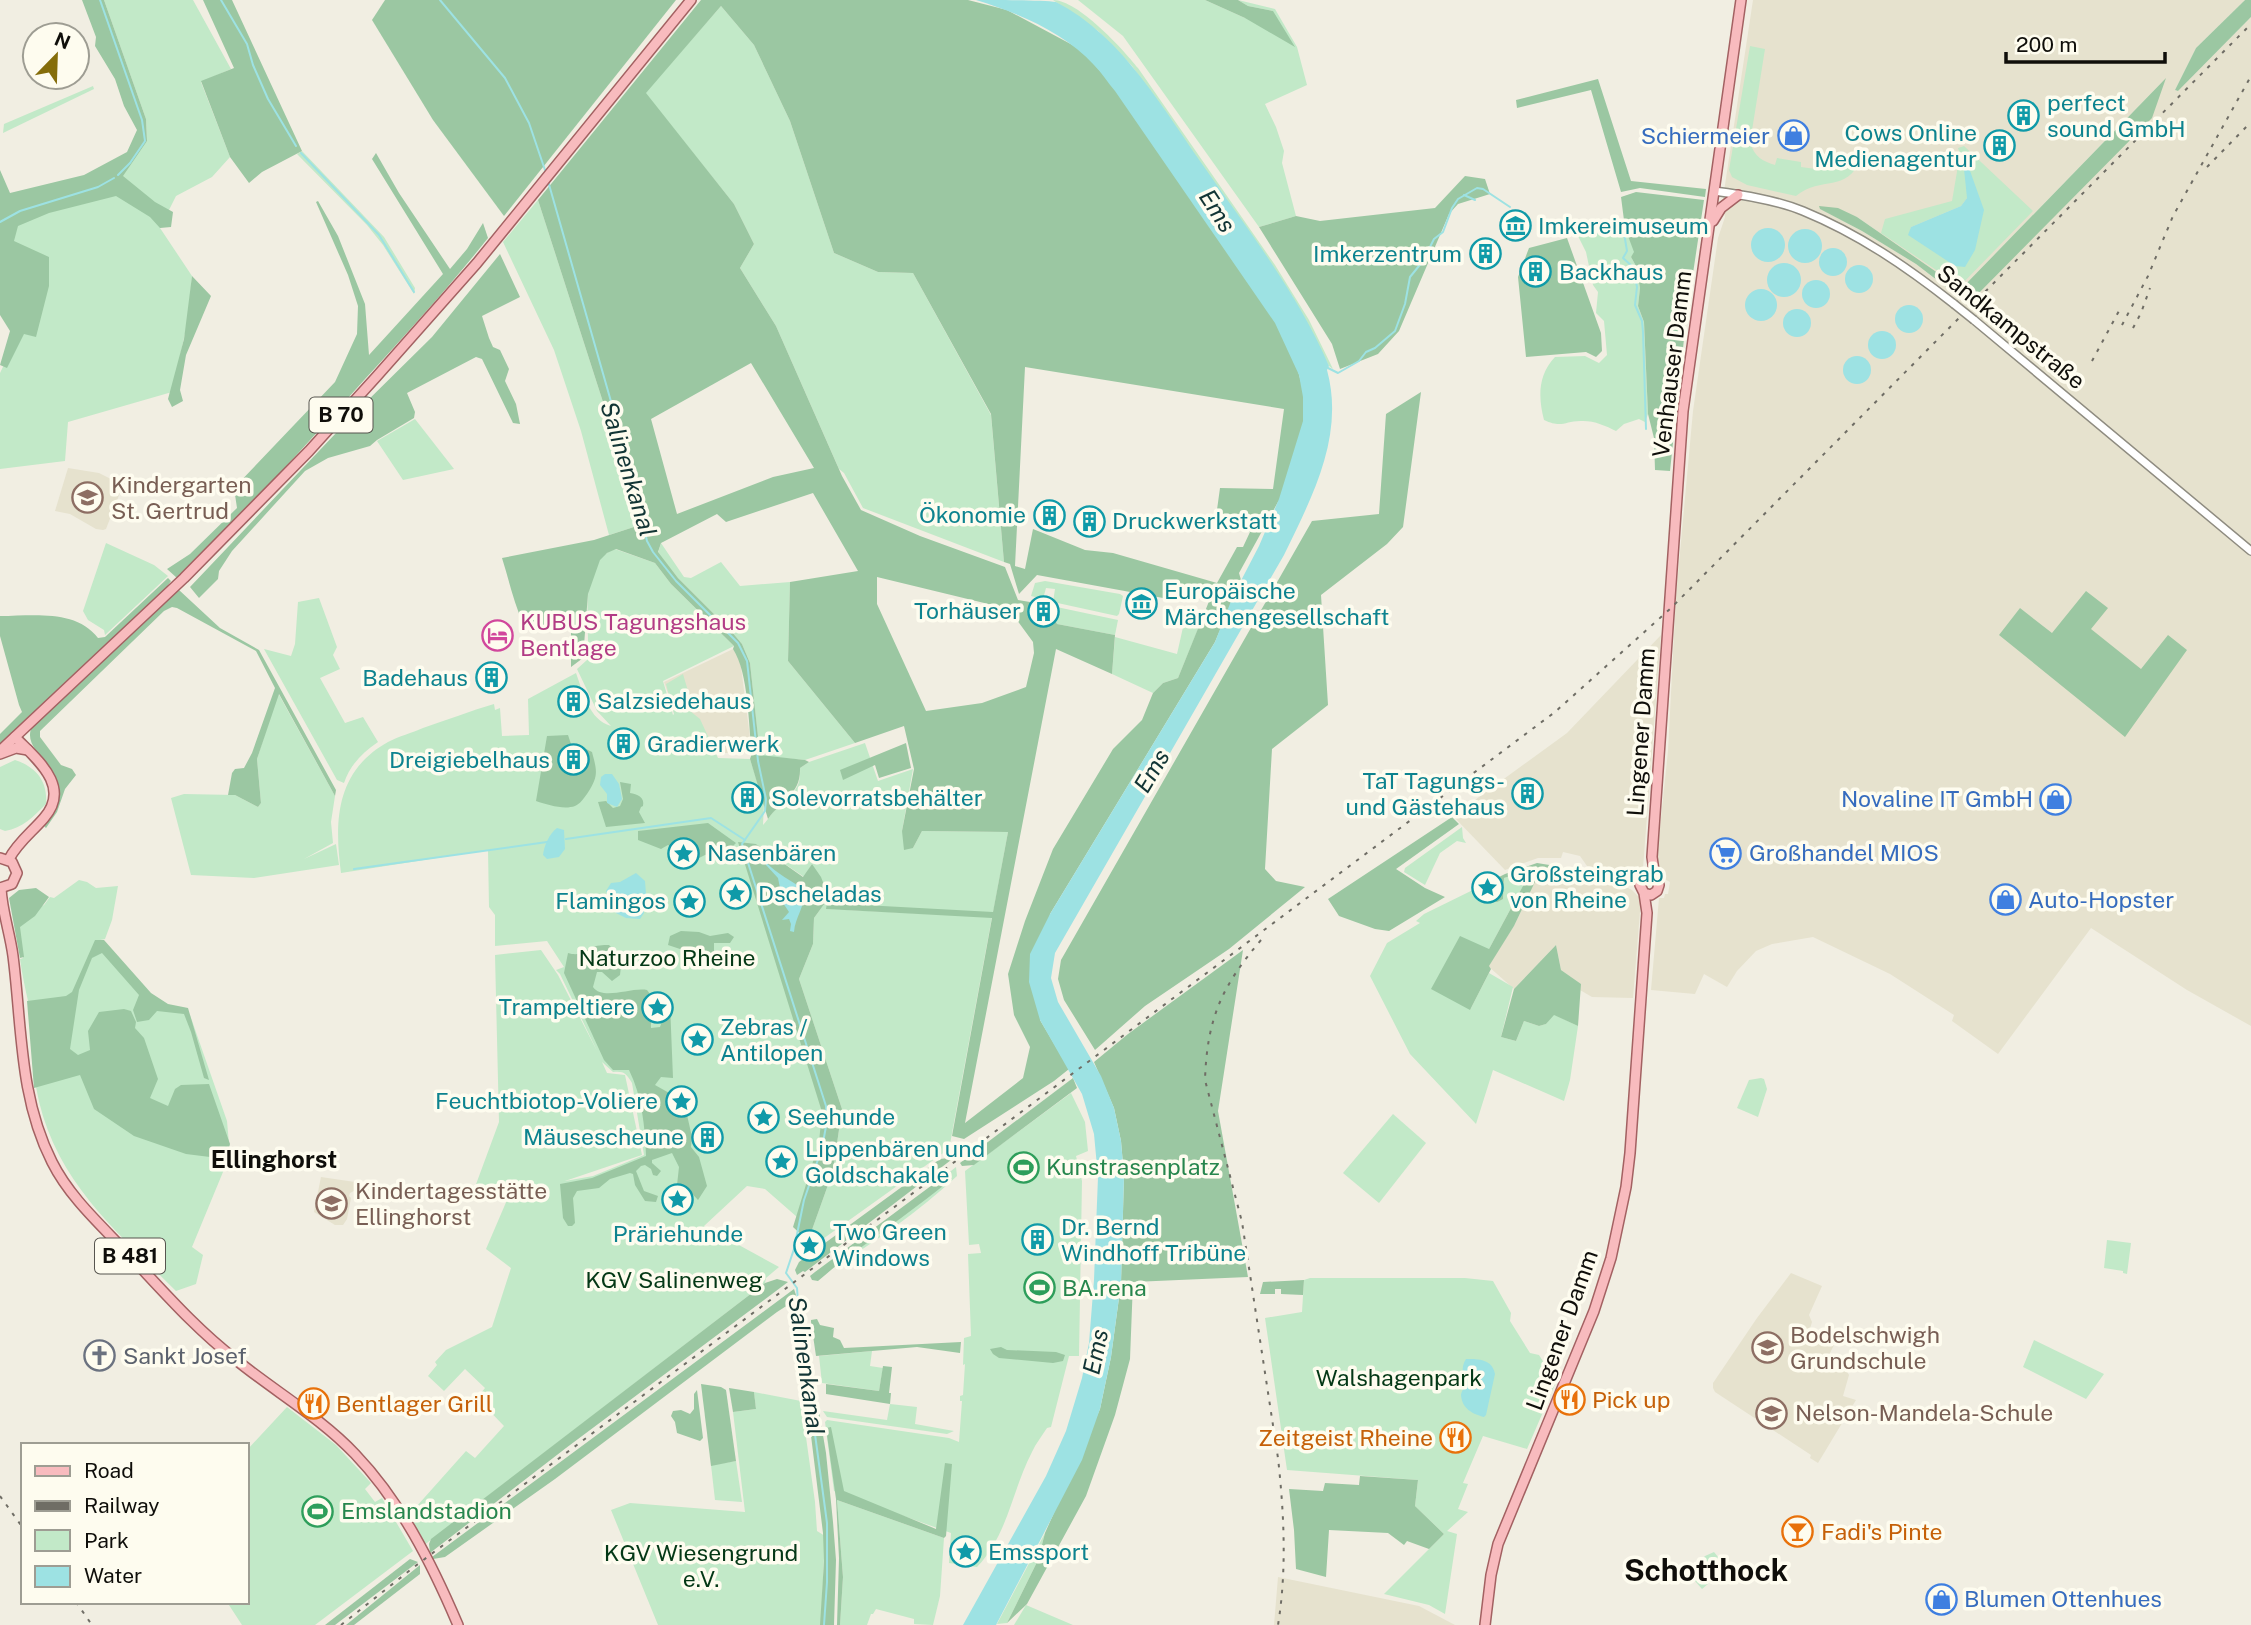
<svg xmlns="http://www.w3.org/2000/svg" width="2251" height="1625" viewBox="0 0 2251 1625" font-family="'Public Sans',sans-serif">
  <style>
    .built { fill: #e6e2ce; fill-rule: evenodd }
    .green { fill: #c2e9c8; fill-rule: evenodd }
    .forest { fill: #9bc7a2; fill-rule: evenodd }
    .water { fill: #9de2e3 }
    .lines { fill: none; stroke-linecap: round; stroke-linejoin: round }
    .stream { stroke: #9de2e3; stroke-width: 2 }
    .minor-casing { stroke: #8f8c81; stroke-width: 10 }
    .major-casing { stroke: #a36162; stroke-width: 12 }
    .minor { stroke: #fff; stroke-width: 7 }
    .major { stroke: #f8bbbe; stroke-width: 9 }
    .rail { stroke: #6f6d65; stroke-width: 2; stroke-dasharray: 3.5 7; stroke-linecap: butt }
    .minor-bridge-casing { stroke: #8f8c81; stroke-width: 10; stroke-linecap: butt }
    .minor-bridge { stroke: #fff; stroke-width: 7 }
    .labels { text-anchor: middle; stroke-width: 7; stroke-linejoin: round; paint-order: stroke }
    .shield { fill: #fefcef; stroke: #57554f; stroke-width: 2 }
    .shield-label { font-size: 21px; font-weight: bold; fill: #0f0e0a }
    .culture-label { font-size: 23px; fill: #0d838f; stroke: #fefcef; text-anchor: start }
    .shop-label { font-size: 23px; fill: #366cbe; stroke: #fefcef; text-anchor: start }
    .street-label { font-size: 23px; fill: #0f0e0a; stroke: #fefcef }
    .education-label { font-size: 23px; fill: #785e54; stroke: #fefcef; text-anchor: start }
    .hotel-label { font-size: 23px; fill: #b23c85; stroke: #fefcef; text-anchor: start }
    .park-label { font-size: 23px; fill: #043816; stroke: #fefcef }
    .leisure-label { font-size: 23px; fill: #27864d; stroke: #fefcef; text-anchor: start }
    .worship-label { font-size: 23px; fill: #5b616d; stroke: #fefcef; text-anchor: start }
    .food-label { font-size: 23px; fill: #c56008; stroke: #fefcef; text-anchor: start }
    .water-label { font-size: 24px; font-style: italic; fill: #123535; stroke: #fefcef }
    .neighbourhood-label { font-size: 24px; font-weight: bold; fill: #0f0e0a; stroke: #fefcef }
    .district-label { font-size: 30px; font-weight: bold; fill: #0f0e0a; stroke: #fefcef }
  </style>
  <rect width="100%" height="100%" fill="#f1eee2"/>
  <g class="built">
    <path d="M1753 0H2245L2196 48 2175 90 2178 91 2251 17V1026L2187 990 2091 928 1998 1054 1952 1021 1954 1015 1890 974 1813 937 1772 944 1756 951 1737 971 1727 987 1704 974 1695 994 1651 990 1659 898H1664L1665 894H1668L1670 882 1659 876 1656 866 1668 751 1676 596 1693 411 1718 238 1725 217 1723 198ZM2165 79 1967 304 1916 264 1862 231 1821 209 1857 217 1961 289Z"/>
    <polygon points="68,468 99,473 123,485 106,529 103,530 96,529 70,514 55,511"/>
    <polygon points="1661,635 1643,868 1641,873 1636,875 1587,866 1580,856 1563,852 1561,858 1538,858 1505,870 1453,816 1567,733"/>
    <polygon points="733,649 740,659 752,753 689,753 664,682"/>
    <polygon points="1542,866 1626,887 1632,890 1641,899 1633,998 1592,997 1580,990 1580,984 1561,970 1556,945 1514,989 1488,966 1514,926"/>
    <polygon points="321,1177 355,1182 363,1186 350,1193 349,1196 351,1198 347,1219 343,1225 335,1225 314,1212"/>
    <polygon points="1791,1273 1822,1286 1809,1315 1812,1322 1808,1335 1834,1345 1828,1357 1821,1356 1820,1360 1846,1370 1849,1375 1843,1396 1856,1400 1818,1463 1810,1458 1811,1455 1715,1392 1713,1388 1713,1383 1757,1318"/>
    <polygon points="1278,1577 1419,1606 1455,1625 1274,1625"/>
  </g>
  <g class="green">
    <polygon points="104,0 193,0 231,69 201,82 230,157 212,177 176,196 160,228 192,276 188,320 172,392 68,422 65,461 0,469 0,373 16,340 0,223 100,189 147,141 146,119"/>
    <path d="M1053 0C1078 0 1123 49 1138 68L1275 265 1309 320 1333 369 1329 366 1292 296 1132 66 1098 31Z"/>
    <polygon points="1078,0 1205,0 1245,18 1273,11 1248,6 1238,0 1275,9 1297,47 1307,85 1265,104 1276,127 1284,151 1282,163 1296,216 1259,227 1123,36"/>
    <polygon points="721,6 754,45 790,121 834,253 878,272 913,273 991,415 1004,562 863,508 844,473 839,469 776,326 740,268 754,244 734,204 645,93"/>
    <path d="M1750 46 1765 49 1750 143C1755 157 1762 161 1775 165L1777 158 1801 162V167L1823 170 1825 166 1846 169 1853 158 1861 159C1846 194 1822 175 1796 196L1747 185 1732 177 1729 170Z"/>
    <polygon points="93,86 94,89 3,133 4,124"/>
    <path d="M1964 146 2033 211 1960 286 1881 233 1885 219 1952 201 1960 154 1958 148ZM1967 186 1975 250 1909 235 1911 227 1961 206 1967 198Z"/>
    <polygon points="302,151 384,237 415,288 414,294 383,245 367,225 297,154"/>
    <polygon points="538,200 612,430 637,526 609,535 581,431 554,350 503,242"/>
    <path d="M1583 224 1592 230 1625 228 1635 252 1631 257 1636 266 1640 288 1638 306 1644 322 1648 414 1645 422 1639 419 1624 424 1616 431C1606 426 1595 421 1583 421 1565 420 1563 429 1544 420 1538 397 1538 375 1555 357L1585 356 1599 363 1607 355 1604 321 1596 313 1598 292 1593 285 1586 252 1576 232Z"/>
    <polygon points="415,419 454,469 403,480 377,441"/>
    <polygon points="106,543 154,565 168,576 105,635 104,630 88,620 83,611"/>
    <polygon points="661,543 684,577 691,578 721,562 740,586 790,582 788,661 855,743 805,760 760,756 750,663 742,644 732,632 678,578 658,553"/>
    <path d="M615 549 655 563 671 584 734 646 663 681 673 715 674 714 666 684 683 674 688 691 684 693 690 711 700 719 718 758 750 759 764 803 763 825C768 820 772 812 778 807 792 792 801 791 800 768L809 762 865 743 878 781 913 769 902 831 913 848 922 831 1008 832 993 913 827 909 992 917 950 1144 946 1151 813 1246 808 1241 833 1171 842 1109 799 979 813 944 814 918 825 903 812 864 804 877 756 844 823 1107C823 1145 808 1181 797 1217L765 1189 747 1186 704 1226 779 1267 766 1278 765 1283 423 1546 408 1516 466 1451 475 1458 504 1426 477 1398 485 1388 465 1369 444 1391 428 1376 437 1365 435 1362 446 1350 492 1327 511 1268 486 1249 507 1200 475 1187 499 1122 495 955 541 950 558 975 597 1051 560 974 556 970 564 967 547 941 495 946V915L489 907 488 850 341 873C334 820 336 771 388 742 399 736 412 733 423 728 447 720 470 711 494 704L495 710 500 708 502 736 529 735 528 699 576 673C583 692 589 720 611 726L597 711 577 669 587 660C592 629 575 563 615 549ZM602 1062 613 1072C624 1071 626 1073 632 1083L644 1155 593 1176 565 1181 642 1155 625 1075 607 1073Z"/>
    <polygon points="1045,581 1120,594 1123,596 1119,614 1117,616 1053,602 1055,589 1046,588 1043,599 1031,596 1035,583"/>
    <path d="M319 598 337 647 333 655 340 669 320 678 345 723 363 717 378 742C362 753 350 765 344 783L337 780 264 649 291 656 295 644 298 602Z"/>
    <polygon points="1052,606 1118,620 1115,635 1057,624"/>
    <polygon points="1186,614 1203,617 1178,678 1163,683 1153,693 1112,674 1115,637 1177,654"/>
    <polygon points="278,693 335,796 331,822 333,843 304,859 336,844 339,865 254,878 191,875 171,798 184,794 235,795 258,807 261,803 257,759"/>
    <path d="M15 760C36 767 48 781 46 804 33 817 23 828 5 831L0 829V767Z"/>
    <polygon points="1462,827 1463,838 1466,843 1457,841 1440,853 1425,885 1404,872 1405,868"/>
    <polygon points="1537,866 1535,871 1531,871 1489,949 1470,1010 1489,973 1513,987 1501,1037 1516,1041 1524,1021 1539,1026 1546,1024 1553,1014 1578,1026 1570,1080 1564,1101 1493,1070 1476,1124 1410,1054 1370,976 1387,943 1420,923 1416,921 1424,914 1481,886 1483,899 1503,899 1504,878"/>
    <path d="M79 880 87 882 96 888 118 886 112 920 105 939 96 941 150 1001 190 1015 227 1121 230 1155 192 1247 203 1255 196 1284 176 1291C114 1229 52 1178 36 1087 30 1059 33 1029 28 1001 25 988 22 973 20 959L23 958 16 922 44 905 50 897 54 898Z"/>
    <polygon points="1761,1078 1764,1079 1767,1089 1758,1117 1737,1108 1749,1080"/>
    <path d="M1071 1093 1085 1122 1088 1151 1076 1156 1082 1181 1079 1356H1069L1051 1427 1047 1428C1042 1436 1036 1443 1032 1452 1012 1490 1008 1535 977 1567L949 1563 951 1533 834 1491 825 1422 827 1420 949 1438 959 1442 962 1401H960V1396L963 1395 965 1364 963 1365 964 1338 971 1336 968 1254 981 1253 979 1244 969 1245 965 1171Z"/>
    <polygon points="1393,1114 1426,1143 1379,1203 1343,1173"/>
    <path d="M956 1167 957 1176C918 1212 875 1242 830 1270L952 1179 951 1171Z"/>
    <polygon points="2107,1240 2131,1243 2127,1274 2123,1273 2123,1271 2104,1268"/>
    <polygon points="1310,1278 1465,1278 1493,1281 1511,1313 1510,1321 1530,1353 1539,1355 1556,1382 1527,1449 1483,1436 1463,1483 1468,1484 1458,1509 1468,1512 1447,1531 1457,1534 1445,1614 1429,1605 1384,1594 1444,1534 1415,1506 1418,1480 1287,1470 1265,1318 1302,1312 1304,1280"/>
    <polygon points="2034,1340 2104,1374 2086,1399 2023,1367"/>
    <polygon points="872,1351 870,1366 883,1368 879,1391 822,1383 819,1356"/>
    <polygon points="754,1392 801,1401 815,1502 817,1531 825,1536 821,1625 658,1625 611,1510 630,1503 745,1512 733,1412 756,1409"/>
    <polygon points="890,1404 917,1407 915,1424 954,1431 947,1434 827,1417 823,1411 887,1420"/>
    <polygon points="287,1407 336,1445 371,1483 365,1489 375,1502 382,1498 413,1551 315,1625 242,1625 227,1602 247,1602 247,1450"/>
    <polygon points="736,1461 742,1502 715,1500 711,1465"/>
    <polygon points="837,1500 944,1538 940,1596 933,1625 914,1624 914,1619 876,1609 873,1614 871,1614 867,1625 840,1625 843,1577"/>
    <polygon points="1045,1533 1038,1560 1007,1623 997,1624"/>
    <polygon points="1714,1552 1727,1568 1702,1589 1688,1573 1705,1556"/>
    <polygon points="1026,1605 1073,1625 1014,1625"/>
  </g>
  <g class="forest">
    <polygon points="82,0 104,0 146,119 147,141 123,176 155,202 173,212 171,227 160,228 150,217 116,196 49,213 18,226 14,241 49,257 49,286 36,337 24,334 7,368 0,365 10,331 0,315 0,170 10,193 84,175 127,152 137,130 124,106 115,79 95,46 96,37"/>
    <polygon points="203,0 232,0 302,151 262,172 249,183 230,157 201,81 234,68"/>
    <polygon points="385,0 676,0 504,216 433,120 372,20"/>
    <path d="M701 0H968L1007 10 1080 49 1147 122 1272 311 1294 356 1305 397 1307 423 1283 498 1278 502 1239 573 1241 580 1215 642 1050 914 1040 1020 1069 1069 1054 1081 964 1139 952 1136 992 918 826 909 827 903 993 912 1008 832 922 831 913 848 904 850 902 831 914 769 904 726 855 743 788 661 790 582 858 571 813 493 726 522 717 514 661 543 658 552 678 578 732 632 742 644 750 663 760 755 805 760 809 762 800 768C801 794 782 799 768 819L750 759 752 753C748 723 749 674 733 649L734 646 671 584 655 563 616 549 607 553 600 560 588 594 583 658 571 667V630L524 625C514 604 509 580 502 558L594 540 637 526 612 430 538 200ZM721 6 754 45 790 121 834 253 878 272 913 273 991 414 1004 562 1010 564 1019 594 1037 575 1174 600 1179 589 1194 594 1200 584 1214 589 1178 678 1163 683 1153 693 1142 720 1113 749 1053 849 1025 921 1008 974 1014 1015 1030 1047 1023 1078 965 1123 1056 649 1112 674 1115 635 1057 624 1054 617H1040L1042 604 1018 600 1005 567 920 536 861 510 842 476 776 326 740 268 754 244 734 204 646 93ZM751 363 814 468 773 477 677 514 651 419ZM1025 367 1284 409 1273 489 1220 488 1216 517 1250 532 1243 547H1237L1217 583 1113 553 1085 550 1033 529 1025 569 1015 566ZM877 577 1009 609 1033 642 1034 653 1026 687 982 703 926 711 877 604Z"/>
    <polygon points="1205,0 1238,0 1248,6 1273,11 1295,47 1245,18"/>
    <polygon points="2245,0 2251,0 2251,17 2178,91 2175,90 2196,48"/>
    <polygon points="2166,78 2152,118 1968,304 1916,264 1862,231 1820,209 1819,206 1838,208 1857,217 1961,289"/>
    <polygon points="1598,79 1631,181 1706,189 1705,197 1640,188 1621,192 1591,90 1517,108 1516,100"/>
    <path d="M376 153 399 193 450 269 467 249 483 223 488 238C449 287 407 333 365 379 304 447 244 515 177 578L167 569 190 554 237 508 234 488 335 382 357 334 358 306 348 275 316 202 318 201 338 236 365 304 369 355 443 274 372 159Z"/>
    <polygon points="1465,176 1485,179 1490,194 1458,204 1449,214 1399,331 1378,354 1340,369 1332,344 1259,227 1296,216 1320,221 1435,208"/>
    <polygon points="1636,192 1704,200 1686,320 1670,471 1655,470 1654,438 1648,414 1644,322 1638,306 1640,288 1636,266 1631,257 1634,252 1625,228 1621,197"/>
    <polygon points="1567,238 1601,333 1602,351 1596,357 1586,352 1526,357 1518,277 1529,248"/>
    <polygon points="500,254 520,297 482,316 489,338 493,347 500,350 509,369 505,381 516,404 520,424 513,423 482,359 476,357 407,393 415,412 414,418 377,440 370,446 328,458 305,471 232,551 219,571 218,579 199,598 190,587 355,413 432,337"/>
    <polygon points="192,276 211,296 186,355 180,390 183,401 172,407 168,399 184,339"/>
    <polygon points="1421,392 1403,527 1387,544 1321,595 1328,705 1272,749 1265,869 1276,881 1305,887 1229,949 1145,1006 1095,1050 1064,1000 1058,979 1061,960 1312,521 1379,514 1386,414"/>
    <path d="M168 578 171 581 164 591 0 746V734L22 712 19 705 0 636V616C33 616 76 609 98 638L105 637Z"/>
    <path d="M179 590 220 628 259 650 336 790 335 796 279 694 257 759 261 803 258 807 235 795H228L232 773 235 769 244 768 252 753 275 688 256 651 177 608 172 607 164 611 40 731V737L61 765 72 769 76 775 65 789 57 812 46 828 44 826C52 813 59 799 57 783 53 763 20 746 33 725Z"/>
    <polygon points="2086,591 2108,608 2091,629 2141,669 2168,635 2187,650 2125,737 1999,635 2020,608 2052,633"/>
    <path d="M568 735 574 753 586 749 592 752C597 771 599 776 587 794 584 798 580 804 575 806 564 810 548 805 536 801L547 736Z"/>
    <polygon points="906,743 911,768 879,778 875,765 843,780 840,770"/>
    <path d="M620 782 631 784 630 793C637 794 645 797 643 806L641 807 639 812 645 823 606 827 598 802 606 801 613 808 620 806 623 799Z"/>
    <polygon points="1452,817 1459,824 1396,869 1425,888 1445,897 1389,931 1375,929 1339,916 1328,899"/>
    <polygon points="708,823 736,843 732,847 725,863 707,854 695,860 668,845 661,849 638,840 638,831"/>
    <polygon points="738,842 756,844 803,877 812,864 821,877 826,890 825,903 814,918 813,944 799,979 842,1109 833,1171 808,1241 793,1227 819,1142 822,1112"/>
    <polygon points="1537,863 1562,867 1561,870 1542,867 1514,926 1489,966 1491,969 1470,1010 1431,989 1460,936 1489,949 1531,871 1535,871 1537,867 1504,878 1503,899 1497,902 1483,899 1481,886 1505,874"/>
    <polygon points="36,888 49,897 35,916 20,927 24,957 20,958 9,898 19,890"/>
    <path d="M681 931 699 932 710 936 728 933 734 937 730 943H714V954L727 956C726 965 718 968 710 968L686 951 668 945 670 936Z"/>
    <polygon points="95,940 104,940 151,993 168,1004 188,1008 209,1080 204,1078 191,1032 184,1014 157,1011 149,1020 137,1022 133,1010 139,995 102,953 92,958 79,990 70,1049 78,1055 90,1050 88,1031 99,1012 124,1009 131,1011 136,1022 135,1028 144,1038 158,1079 150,1098 168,1106 175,1089 181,1085 209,1084 230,1144 226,1159 186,1154 134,1136 94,1109 80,1075 34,1088 27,1001 66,996 72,992"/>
    <path d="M609 945 616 952 621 966 620 975 612 981 602 972H597L593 987C603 1001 631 987 647 990 656 1000 650 1015 651 1028L660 1027 669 1002 670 1004 673 1078 661 1077 655 1085 671 1094 672 1115H687L692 1137 691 1147 699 1157 707 1186 698 1200 687 1188 677 1185 679 1167 672 1153 652 1160V1163L661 1171 657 1176 653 1175 651 1169 645 1165 641 1166 636 1171 644 1191 658 1196 656 1202 645 1201 635 1185 633 1174 630 1173 610 1179 599 1188 577 1191 573 1198 575 1223 572 1226H568L563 1218 560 1184 592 1178 646 1156C645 1127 642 1096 629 1070H613L604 1060 564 973 568 953C578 956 582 953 591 948 596 945 603 945 609 945Z"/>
    <polygon points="1556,945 1561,970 1581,984 1578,1026 1554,1015 1546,1024 1539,1026 1524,1021 1516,1041 1501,1037 1514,989"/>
    <polygon points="1243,950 1218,1111 1248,1277 1133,1282 1130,1359 1115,1415 1086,1496 1027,1604 1007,1623 1038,1560 1045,1533 1100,1409 1111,1357 1121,1283 1124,1176 1121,1141 1114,1108 1094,1062 1128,1034"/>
    <polygon points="1073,1078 1077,1088 974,1165 962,1166 960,1163"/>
    <polygon points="948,1158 951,1160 805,1272 803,1271 797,1275 795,1270 799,1262 940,1159"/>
    <path d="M951 1171 952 1179C918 1206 883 1231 848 1257 837 1264 828 1273 818 1281L812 1280 810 1276 815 1272Z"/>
    <polygon points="777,1279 788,1282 566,1448 430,1553 429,1544 431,1539 765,1283"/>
    <polygon points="1304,1280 1303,1295 1281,1294 1281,1289 1275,1289 1275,1294 1260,1294 1263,1282"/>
    <polygon points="794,1289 796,1295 791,1303 777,1312 555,1479 445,1557 433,1559 432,1557"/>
    <polygon points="796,1314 803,1316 826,1453 833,1522 836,1560 834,1625 820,1625 824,1561 823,1533"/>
    <polygon points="817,1319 820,1325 834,1328 833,1337 840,1340 844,1348 961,1342 960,1353 917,1347 816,1356 811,1322 811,1320"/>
    <polygon points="1001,1347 1007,1350 1056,1352 1065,1355 1063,1361 1053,1363 999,1358 993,1354 990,1349"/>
    <polygon points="883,1366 892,1367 889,1393 891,1393 890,1404 826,1394 826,1384 879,1391"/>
    <polygon points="701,1384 721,1387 726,1390 736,1461 711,1466"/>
    <polygon points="729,1388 754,1392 756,1409 733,1412"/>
    <polygon points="697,1390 703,1438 700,1441 677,1433 675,1422 671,1416 673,1411 681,1410 690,1414 694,1409 694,1394"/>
    <polygon points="831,1427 844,1491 936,1529 945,1463 952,1464 946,1536 944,1538 837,1500 843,1577 840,1625 837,1625 839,1558 836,1499 826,1428"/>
    <polygon points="1360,1476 1418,1480 1415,1506 1444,1534 1429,1549 1407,1541 1404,1545 1388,1533 1329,1530 1326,1577 1296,1569 1294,1530 1289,1489 1323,1491 1325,1483 1359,1485"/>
    <polygon points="410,1559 418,1562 335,1625 325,1625"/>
    <polygon points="420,1565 420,1574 354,1625 346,1625"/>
  </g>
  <g class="water">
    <path d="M976 0C992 0 1044 0 1056 2 1124 37 1164 111 1207 171 1251 234 1299 296 1329 366L1327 370C1345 436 1312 497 1284 555L1055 953 1051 978 1058 1002 1101 1076 1114 1108 1121 1141 1124 1176 1121 1283 1111 1357 1100 1409 1082 1460 996 1625H963L1046 1476 1066 1431 1082 1378 1089 1343 1094 1280 1098 1177 1094 1134 1082 1094 1040 1020 1029 982 1030 954 1050 914 1215 642 1233 596 1259 546 1279 499 1303 421V397L1299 375 1275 323 1115 91C1108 83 1102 73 1094 65 1064 32 1018 13 976 0Z"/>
    <polygon points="1969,168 1984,210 1975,250 1965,267 1955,266 1908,235 1911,227 1961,206 1967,198 1964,169"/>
    <circle cx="1768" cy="245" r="17"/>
    <circle cx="1805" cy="246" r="17"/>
    <circle cx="1833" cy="262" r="14"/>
    <circle cx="1784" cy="280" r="17"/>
    <circle cx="1859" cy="279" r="14"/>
    <circle cx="1816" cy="294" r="14"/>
    <circle cx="1761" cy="305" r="16"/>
    <circle cx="1909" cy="319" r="14"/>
    <circle cx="1797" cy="323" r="14"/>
    <circle cx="1882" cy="345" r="14"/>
    <circle cx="1857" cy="370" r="14"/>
    <polygon points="605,774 612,774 619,784 622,799 617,807 607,803 607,794 600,785 601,777"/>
    <path d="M557 828 564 830 565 849 559 857 547 859 543 855C544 846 549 834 557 828Z"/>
    <path d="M766 862C776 874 792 880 805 891 805 906 795 918 794 932L790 931 791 924 789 919 782 920 789 912 783 903 778 878 766 865Z"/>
    <polygon points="636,873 645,881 646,894 642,903 644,913 640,919 626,918 616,913 606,891 611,883 620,882"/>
    <path d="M1466 1359C1479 1359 1492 1359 1495 1374L1486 1415 1484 1417C1473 1414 1462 1409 1461 1395 1461 1392 1464 1389 1464 1385 1464 1375 1460 1368 1466 1359Z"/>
  </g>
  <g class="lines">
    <g class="stream">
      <polyline points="100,0 142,120 145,141 130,163 118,175"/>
      <polyline points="221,0 247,44 253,65 268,99 296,146"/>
      <polyline points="440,0 505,78 529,123 546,173"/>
      <polyline points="301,153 379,235 414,292"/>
      <polyline points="548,181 626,454 647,541 653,552 676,581 738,643 747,661 758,761 766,799 765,811 742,844 826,1106 827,1121 822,1148 804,1200 794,1249 786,1273 797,1288 799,1316 827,1523 827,1582 824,1625"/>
      <polyline points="1464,195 1475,200"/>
      <polyline points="0,222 20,211 98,187 114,178"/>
      <path d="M1590 232C1601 234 1614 227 1624 233L1627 251 1623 258 1633 267 1637 287 1635 305 1642 321 1643 332 1646 429"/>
      <polyline points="1328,368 1338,373 1359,361 1366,352 1375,348 1395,331 1405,304 1410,277 1423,261 1434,239 1443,232 1452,208 1458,199 1477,188 1483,189 1510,207"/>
      <polyline points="566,839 711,818 745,840"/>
      <polyline points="354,869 547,842"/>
    </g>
    <defs>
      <g id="minor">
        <path d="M1714 191C1744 195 1776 200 1803 211 1859 234 1907 267 1954 304"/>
        <polyline points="1974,320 2251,551"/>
      </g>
      <g id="major">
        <polyline points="1713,221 1721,208 1738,195"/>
        <polyline points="0,751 184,578 309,451 377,376 477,263 691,0"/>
        <polyline points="0,754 16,748 28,750"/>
        <polyline points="0,858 12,862 17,873 12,884 0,888"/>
        <path d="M9 859C18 842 31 833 44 818 72 786 36 759 15 737"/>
        <polyline points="1655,878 1652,857 1683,411 1741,0"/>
        <path d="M1 888C2 911 10 933 13 956 22 1026 19 1097 52 1162 70 1198 102 1226 129 1255 163 1291 196 1329 235 1359 274 1391 320 1417 355 1454 401 1502 432 1564 458 1625"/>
        <polyline points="1485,1625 1491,1575 1498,1544 1594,1311 1611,1258 1626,1187 1630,1153 1647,913 1644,893 1640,885 1645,877 1650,875 1655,878 1659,885 1657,891 1651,895 1644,893"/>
      </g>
    </defs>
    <use href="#minor" class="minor-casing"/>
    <use href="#major" class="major-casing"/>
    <use href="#minor" class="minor"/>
    <use href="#major" class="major"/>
    <g class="rail">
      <polyline points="2207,167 2251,122"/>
      <polyline points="2122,325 2148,276 2173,216 2251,76"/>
      <polyline points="2133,328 2141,313 2150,288"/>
      <polyline points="2092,361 2120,309"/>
      <path d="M1261 940C1222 986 1207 1018 1205 1080L1242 1222 1278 1458C1284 1513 1287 1570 1278 1625"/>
      <polyline points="0,1496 23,1528"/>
      <polyline points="76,1602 92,1625"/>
      <polyline points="341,1625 414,1567 1555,712 1670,609 2251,24"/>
    </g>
    <defs>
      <polyline id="minor-bridge" points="1954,304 1974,320"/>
    </defs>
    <use href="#minor-bridge" class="minor-bridge-casing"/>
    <use href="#minor-bridge" class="minor-bridge"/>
  </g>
  <defs>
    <symbol id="building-ring" viewBox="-11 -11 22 22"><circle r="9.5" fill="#fefcef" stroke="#0f9aa8" stroke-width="1.5"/><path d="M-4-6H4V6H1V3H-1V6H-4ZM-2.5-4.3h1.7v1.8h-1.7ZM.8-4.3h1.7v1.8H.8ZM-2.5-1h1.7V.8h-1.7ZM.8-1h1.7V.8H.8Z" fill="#0f9aa8"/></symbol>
    <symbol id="shop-ring" viewBox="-11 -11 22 22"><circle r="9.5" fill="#fefcef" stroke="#3f7fe0" stroke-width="1.5"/><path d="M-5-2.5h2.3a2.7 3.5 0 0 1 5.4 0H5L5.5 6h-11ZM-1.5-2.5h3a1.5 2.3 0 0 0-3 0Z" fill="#3f7fe0"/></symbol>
    <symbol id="museum-ring" viewBox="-11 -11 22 22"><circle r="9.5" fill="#fefcef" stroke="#0f9aa8" stroke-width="1.5"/><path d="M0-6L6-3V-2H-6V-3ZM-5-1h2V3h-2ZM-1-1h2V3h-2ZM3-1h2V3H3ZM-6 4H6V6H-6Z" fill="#0f9aa8"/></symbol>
    <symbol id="school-ring" viewBox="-11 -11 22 22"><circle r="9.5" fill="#fefcef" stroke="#8d6e63" stroke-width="1.5"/><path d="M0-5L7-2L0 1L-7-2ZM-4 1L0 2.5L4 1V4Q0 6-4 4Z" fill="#8d6e63"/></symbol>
    <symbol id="hotel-ring" viewBox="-11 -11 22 22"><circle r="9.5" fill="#fefcef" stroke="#d1479c" stroke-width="1.5"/><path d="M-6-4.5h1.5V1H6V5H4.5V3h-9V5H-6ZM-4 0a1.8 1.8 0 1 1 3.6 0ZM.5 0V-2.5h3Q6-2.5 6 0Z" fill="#d1479c"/></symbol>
    <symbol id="sight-ring" viewBox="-11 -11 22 22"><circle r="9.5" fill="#fefcef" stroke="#0f9aa8" stroke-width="1.5"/><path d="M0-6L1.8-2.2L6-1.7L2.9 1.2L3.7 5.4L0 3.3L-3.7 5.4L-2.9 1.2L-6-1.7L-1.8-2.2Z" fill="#0f9aa8"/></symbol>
    <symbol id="supermarket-ring" viewBox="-11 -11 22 22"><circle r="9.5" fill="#fefcef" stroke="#3f7fe0" stroke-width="1.5"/><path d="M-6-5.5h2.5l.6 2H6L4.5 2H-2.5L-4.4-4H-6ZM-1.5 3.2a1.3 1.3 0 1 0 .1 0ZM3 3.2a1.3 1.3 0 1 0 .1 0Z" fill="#3f7fe0"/></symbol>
    <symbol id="stadium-ring" viewBox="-11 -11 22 22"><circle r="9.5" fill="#fefcef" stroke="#2e9e5b" stroke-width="1.5"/><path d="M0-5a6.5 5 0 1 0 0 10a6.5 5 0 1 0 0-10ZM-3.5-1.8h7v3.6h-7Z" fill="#2e9e5b"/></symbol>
    <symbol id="church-ring" viewBox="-11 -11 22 22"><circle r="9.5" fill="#fefcef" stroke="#6b7280" stroke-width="1.5"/><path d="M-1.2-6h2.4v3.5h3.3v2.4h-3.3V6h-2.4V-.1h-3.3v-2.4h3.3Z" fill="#6b7280"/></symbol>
    <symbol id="restaurant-ring" viewBox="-11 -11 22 22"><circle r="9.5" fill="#fefcef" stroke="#e8710a" stroke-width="1.5"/><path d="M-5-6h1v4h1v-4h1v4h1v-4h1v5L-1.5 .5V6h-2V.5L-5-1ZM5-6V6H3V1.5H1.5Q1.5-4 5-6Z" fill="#e8710a"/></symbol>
    <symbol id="bar-ring" viewBox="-11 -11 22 22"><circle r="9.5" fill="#fefcef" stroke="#e8710a" stroke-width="1.5"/><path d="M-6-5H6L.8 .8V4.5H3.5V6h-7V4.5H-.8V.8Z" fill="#e8710a"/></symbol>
  </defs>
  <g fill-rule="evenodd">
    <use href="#building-ring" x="2006" y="98" width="35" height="35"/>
    <use href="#shop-ring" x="1776" y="118" width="35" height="35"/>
    <use href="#building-ring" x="1982" y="128" width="35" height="35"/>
    <use href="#museum-ring" x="1498" y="208" width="35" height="35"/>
    <use href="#building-ring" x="1468" y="236" width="35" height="35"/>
    <use href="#building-ring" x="1518" y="254" width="35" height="35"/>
    <use href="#school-ring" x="70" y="480" width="35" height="35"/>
    <use href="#building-ring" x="1032" y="498" width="35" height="35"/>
    <use href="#building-ring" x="1072" y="504" width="35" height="35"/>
    <use href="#museum-ring" x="1124" y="586" width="35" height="35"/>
    <use href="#building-ring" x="1026" y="594" width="35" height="35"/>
    <use href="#hotel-ring" x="480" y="618" width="35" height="35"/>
    <use href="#building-ring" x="474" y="660" width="35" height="35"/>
    <use href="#building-ring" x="556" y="684" width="35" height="35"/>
    <use href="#building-ring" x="606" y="726" width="35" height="35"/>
    <use href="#building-ring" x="556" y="742" width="35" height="35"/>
    <use href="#building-ring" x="1510" y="776" width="35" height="35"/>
    <use href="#building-ring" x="730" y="780" width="35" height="35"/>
    <use href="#shop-ring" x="2038" y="782" width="35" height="35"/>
    <use href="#sight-ring" x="666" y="836" width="35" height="35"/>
    <use href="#supermarket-ring" x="1708" y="836" width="35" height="35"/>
    <use href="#sight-ring" x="1470" y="870" width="35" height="35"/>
    <use href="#sight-ring" x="718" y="876" width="35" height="35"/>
    <use href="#shop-ring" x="1988" y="882" width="35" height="35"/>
    <use href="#sight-ring" x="672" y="884" width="35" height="35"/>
    <use href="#sight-ring" x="640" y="990" width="35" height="35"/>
    <use href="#sight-ring" x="680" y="1022" width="35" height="35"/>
    <use href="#sight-ring" x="664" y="1084" width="35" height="35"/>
    <use href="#sight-ring" x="746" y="1100" width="35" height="35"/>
    <use href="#building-ring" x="690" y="1120" width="35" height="35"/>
    <use href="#sight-ring" x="764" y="1144" width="35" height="35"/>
    <use href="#stadium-ring" x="1006" y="1150" width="35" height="35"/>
    <use href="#sight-ring" x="660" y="1182" width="35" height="35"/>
    <use href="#school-ring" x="314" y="1186" width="35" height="35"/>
    <use href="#building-ring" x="1020" y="1222" width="35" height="35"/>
    <use href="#sight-ring" x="792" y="1228" width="35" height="35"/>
    <use href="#stadium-ring" x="1022" y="1270" width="35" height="35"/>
    <use href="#school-ring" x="1750" y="1330" width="35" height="35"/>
    <use href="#church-ring" x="82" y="1338" width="35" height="35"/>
    <use href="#restaurant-ring" x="1552" y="1382" width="35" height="35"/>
    <use href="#restaurant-ring" x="296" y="1386" width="35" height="35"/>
    <use href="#school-ring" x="1754" y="1396" width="35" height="35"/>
    <use href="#restaurant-ring" x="1438" y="1420" width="35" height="35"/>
    <use href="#stadium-ring" x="300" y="1494" width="35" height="35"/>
    <use href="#bar-ring" x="1780" y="1514" width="35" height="35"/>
    <use href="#sight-ring" x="948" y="1534" width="35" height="35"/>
    <use href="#shop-ring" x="1924" y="1582" width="35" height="35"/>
  </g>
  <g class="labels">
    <g class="shield">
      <rect x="309.5" y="397.5" width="63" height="35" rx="5"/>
      <rect x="95" y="1238.5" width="70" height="35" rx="5"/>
    </g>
    <g class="shield-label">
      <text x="341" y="422">B 70</text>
      <text x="130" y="1263">B 481</text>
    </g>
    <g class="culture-label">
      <text x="2047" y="111">perfect<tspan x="2047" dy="26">sound GmbH</tspan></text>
      <text x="1977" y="141" text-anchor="end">Cows Online<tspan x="1977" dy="26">Medienagentur</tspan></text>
      <text x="1538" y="234">Imkereimuseum</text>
      <text x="1462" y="262" text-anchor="end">Imkerzentrum</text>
      <text x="1559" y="280">Backhaus</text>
      <text x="1026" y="523" text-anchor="end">Ökonomie</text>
      <text x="1112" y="529">Druckwerkstatt</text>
      <text x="1164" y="599">Europäische<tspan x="1164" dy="26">Märchengesellschaft</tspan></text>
      <text x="1021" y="619" text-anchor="end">Torhäuser</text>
      <text x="468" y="686" text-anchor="end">Badehaus</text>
      <text x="597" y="709">Salzsiedehaus</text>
      <text x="647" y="752">Gradierwerk</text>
      <text x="550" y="768" text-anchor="end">Dreigiebelhaus</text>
      <text x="1505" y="789" text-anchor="end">TaT Tagungs-<tspan x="1505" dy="26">und Gästehaus</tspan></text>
      <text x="771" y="806">Solevorratsbehälter</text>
      <text x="707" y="861">Nasenbären</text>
      <text x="1510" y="882">Großsteingrab<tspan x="1510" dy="26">von Rheine</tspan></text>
      <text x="758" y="902">Dscheladas</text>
      <text x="666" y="909" text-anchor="end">Flamingos</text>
      <text x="635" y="1015" text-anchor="end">Trampeltiere</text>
      <text x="720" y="1035">Zebras /<tspan x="720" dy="26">Antilopen</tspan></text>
      <text x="658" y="1109" text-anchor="end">Feuchtbiotop-Voliere</text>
      <text x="787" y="1125">Seehunde</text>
      <text x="684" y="1145" text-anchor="end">Mäusescheune</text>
      <text x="805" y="1157">Lippenbären und<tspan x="805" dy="26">Goldschakale</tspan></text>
      <text x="1061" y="1235">Dr. Bernd<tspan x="1061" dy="26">Windhoff Tribüne</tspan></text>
      <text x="833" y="1240">Two Green<tspan x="833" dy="26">Windows</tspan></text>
      <text x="678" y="1242" text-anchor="middle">Präriehunde</text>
      <text x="988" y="1560">Emssport</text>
    </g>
    <g class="shop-label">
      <text x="1770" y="144" text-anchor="end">Schiermeier</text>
      <text x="2033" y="807" text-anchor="end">Novaline IT GmbH</text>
      <text x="1749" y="861">Großhandel MIOS</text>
      <text x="2028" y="908">Auto-Hopster</text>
      <text x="1964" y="1607">Blumen Ottenhues</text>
    </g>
    <g class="street-label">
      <text transform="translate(2011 327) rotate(39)" y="8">Sandkampstraße</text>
      <text transform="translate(1672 364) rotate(-83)" y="8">Venhauser Damm</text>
      <text transform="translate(1641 732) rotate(-86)" y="8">Lingener Damm</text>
      <text transform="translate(1562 1330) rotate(-70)" y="8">Lingener Damm</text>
    </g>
    <g class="education-label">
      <text x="111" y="493">Kindergarten<tspan x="111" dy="26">St. Gertrud</tspan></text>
      <text x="355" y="1199">Kindertagesstätte<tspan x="355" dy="26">Ellinghorst</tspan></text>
      <text x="1790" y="1343">Bodelschwigh<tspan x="1790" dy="26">Grundschule</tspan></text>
      <text x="1795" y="1421">Nelson-Mandela-Schule</text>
    </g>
    <g class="hotel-label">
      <text x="520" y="630">KUBUS Tagungshaus<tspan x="520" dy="26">Bentlage</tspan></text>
    </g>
    <g class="park-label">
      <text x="667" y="966">Naturzoo Rheine</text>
      <text x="674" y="1288">KGV Salinenweg</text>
      <text x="1399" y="1386">Walshagenpark</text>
      <text x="701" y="1561">KGV Wiesengrund<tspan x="701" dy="26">e.V.</tspan></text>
    </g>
    <g class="leisure-label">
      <text x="1046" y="1175">Kunstrasenplatz</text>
      <text x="1062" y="1296">BA.rena</text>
      <text x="341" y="1519">Emslandstadion</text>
    </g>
    <g class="worship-label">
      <text x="123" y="1364">Sankt Josef</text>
    </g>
    <g class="food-label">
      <text x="1592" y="1408">Pick up</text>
      <text x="336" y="1412">Bentlager Grill</text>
      <text x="1433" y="1446" text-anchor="end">Zeitgeist Rheine</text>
      <text x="1821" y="1540">Fadi's Pinte</text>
    </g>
    <g class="water-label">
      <text transform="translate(1217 211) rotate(57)" y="8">Ems</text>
      <text transform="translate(628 469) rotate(73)" y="8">Salinenkanal</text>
      <text transform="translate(1152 771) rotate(-59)" y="8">Ems</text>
      <text transform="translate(1096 1352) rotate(-78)" y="8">Ems</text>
      <text transform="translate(806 1366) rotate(82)" y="8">Salinenkanal</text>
    </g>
    <g class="neighbourhood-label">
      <text x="274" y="1168">Ellinghorst</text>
    </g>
    <g class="district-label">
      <text x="1706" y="1581">Schotthock</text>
    </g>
  </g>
  <rect x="21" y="1443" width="228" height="161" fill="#fefcef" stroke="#9e9d93" stroke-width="2"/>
  <rect x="35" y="1466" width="35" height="10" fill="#f8bbbe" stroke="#9e9d93" stroke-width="2"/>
  <text x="84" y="1478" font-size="21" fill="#0f0e0a">Road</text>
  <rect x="35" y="1501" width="35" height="10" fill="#6f6d65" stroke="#9e9d93" stroke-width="2"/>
  <text x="84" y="1513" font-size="21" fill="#0f0e0a">Railway</text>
  <rect x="35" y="1530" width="35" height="21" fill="#c2e9c8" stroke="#9e9d93" stroke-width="2"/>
  <text x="84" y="1548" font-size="21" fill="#0f0e0a">Park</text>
  <rect x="35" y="1566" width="35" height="21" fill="#9de2e3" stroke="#9e9d93" stroke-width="2"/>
  <text x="84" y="1583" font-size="21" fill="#0f0e0a">Water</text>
  <g transform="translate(56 56) rotate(23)"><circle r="33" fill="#fefcef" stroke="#9e9d93" stroke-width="2"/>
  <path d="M0-5L12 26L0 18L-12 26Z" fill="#856d0a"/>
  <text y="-10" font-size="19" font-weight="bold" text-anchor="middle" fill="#0f0e0a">N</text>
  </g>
  <path d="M2006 52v10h159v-10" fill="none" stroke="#0f0e0a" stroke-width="3.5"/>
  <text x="2016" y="52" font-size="21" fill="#0f0e0a" stroke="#fefcef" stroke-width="5" paint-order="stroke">200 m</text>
</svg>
